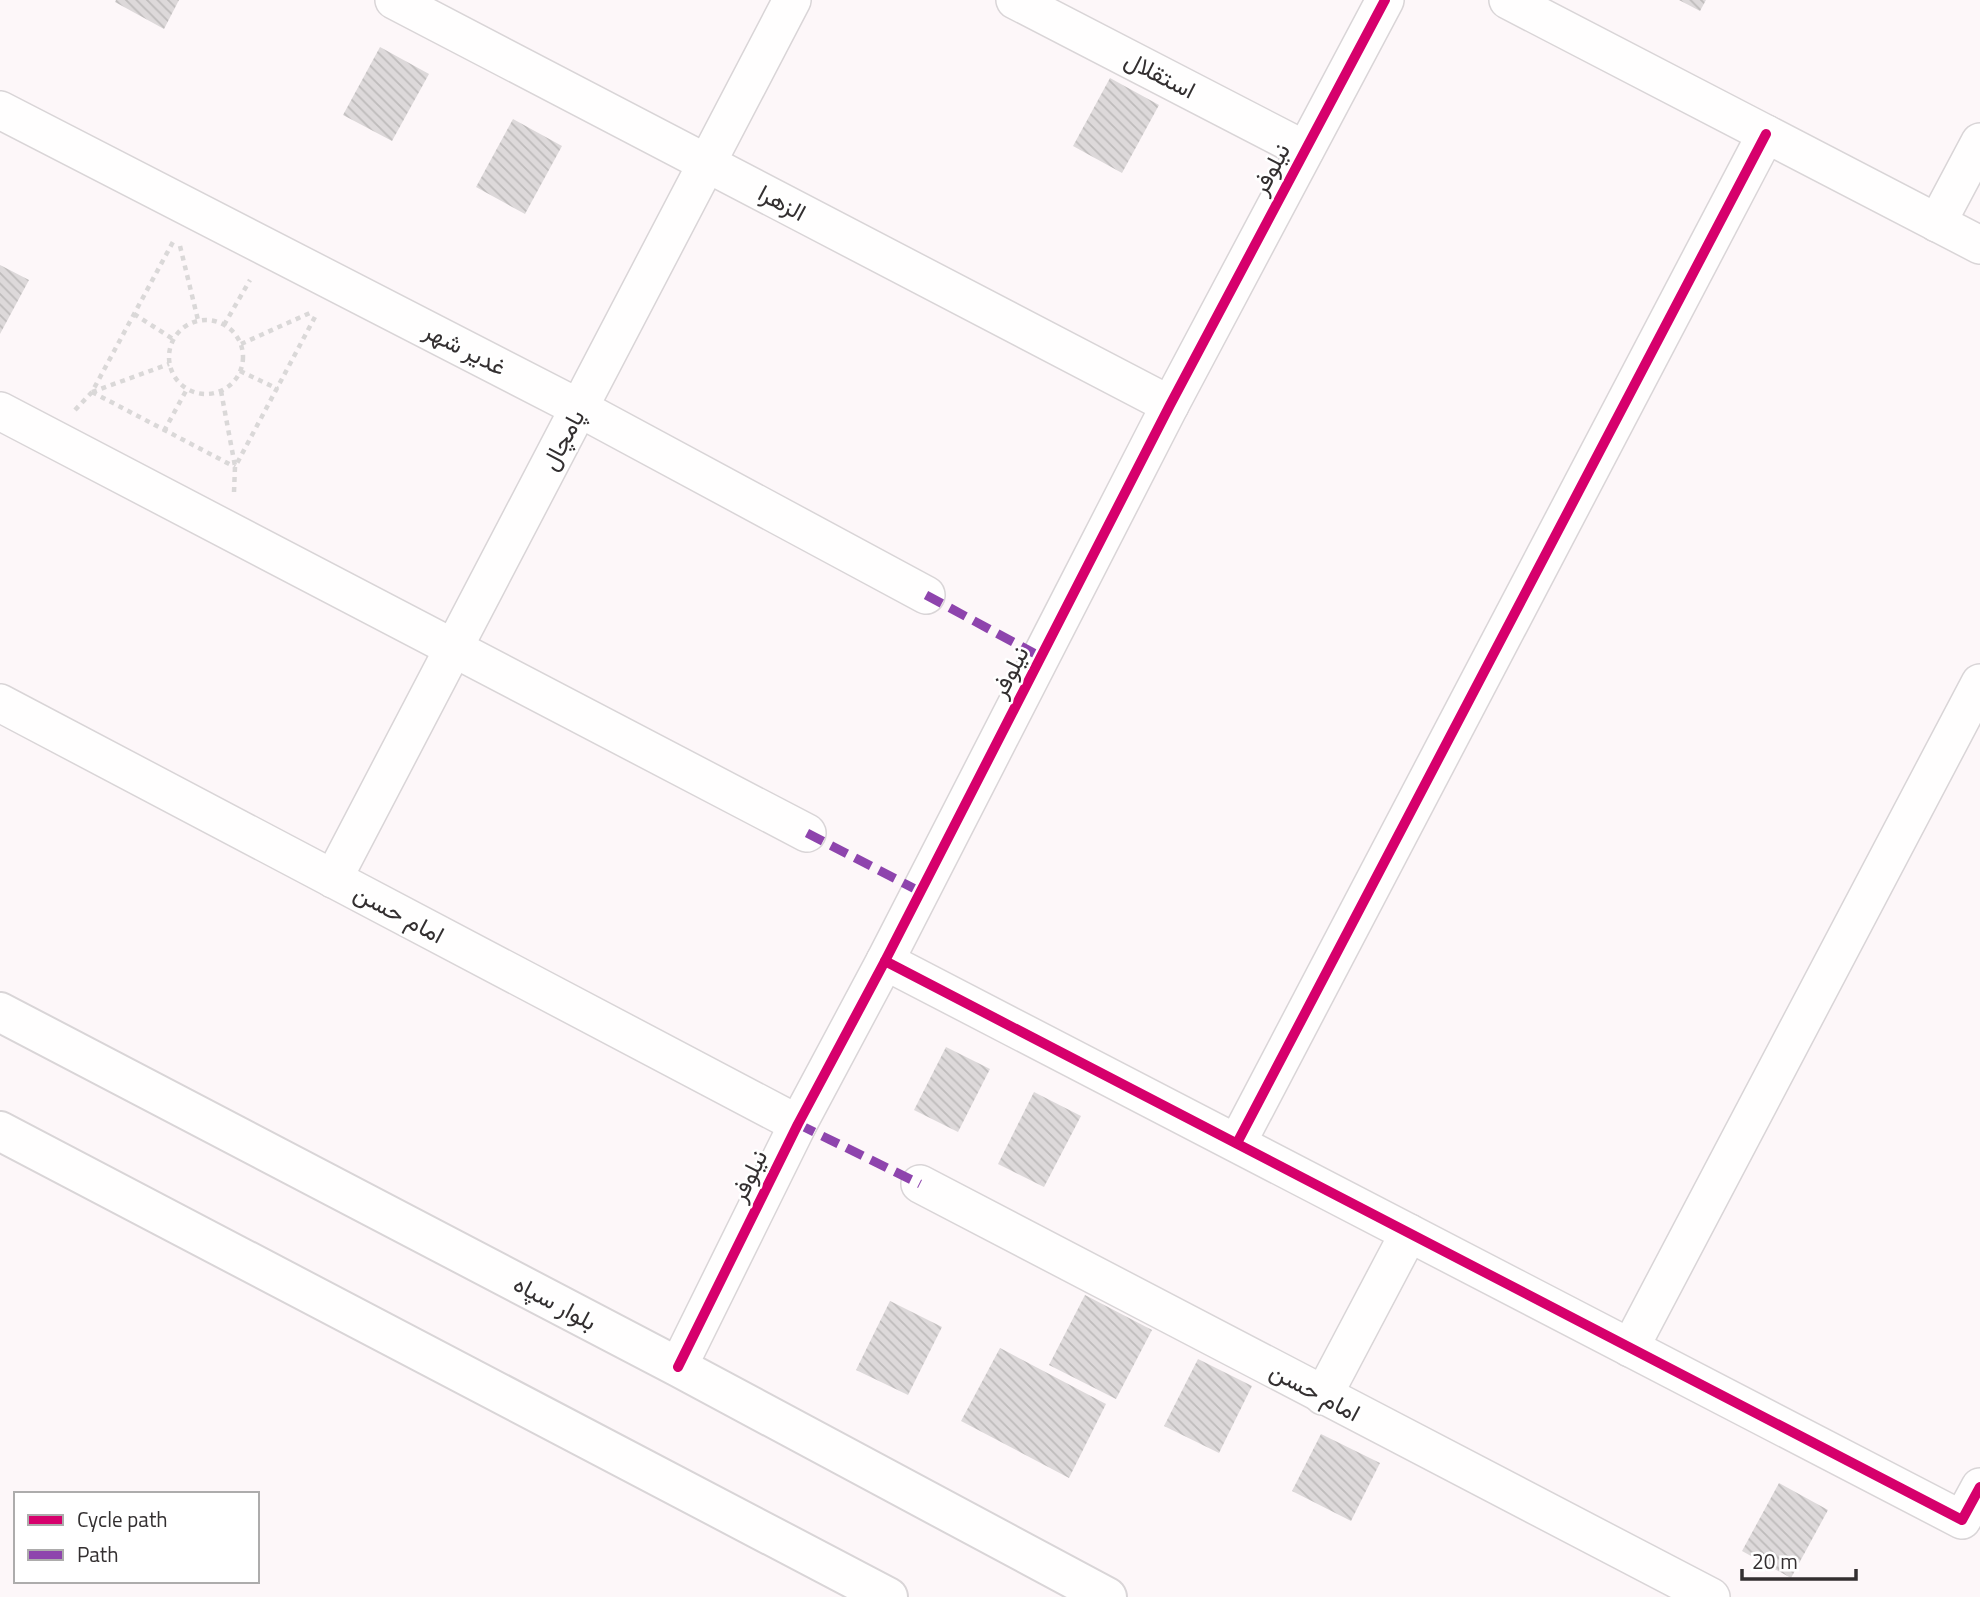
<svg xmlns="http://www.w3.org/2000/svg" width="1980" height="1597" viewBox="0 0 1980 1597" font-family="'Titillium Web',Vazirmatn,sans-serif">
  <style>
    .building { fill: url(#building-back-hatch) }
    .lines { fill: none; stroke-linecap: round; stroke-linejoin: round }
    .street-casing { stroke: #d9d5d7; stroke-width: 40 }
    .secondary-casing { stroke: #d9d5d7; stroke-width: 42 }
    .path { stroke: #dad8d8; stroke-width: 4.5; stroke-dasharray: 5 5; stroke-linecap: butt }
    .street { stroke: #fffefe; stroke-width: 37 }
    .secondary { stroke: #fffefe; stroke-width: 38 }
    .quiet { stroke: #8e44ad; stroke-width: 9; stroke-dasharray: 18 9; stroke-linecap: butt }
    .cycleway-casing { stroke: #fff; stroke-width: 15 }
    .cycleway { stroke: #d6006c; stroke-width: 10 }
    .labels { text-anchor: middle; stroke-width: 5; stroke-linejoin: round; paint-order: stroke }
    .street-label { font-size: 24px; fill: #332f30; stroke: #fff }
  </style>
  <defs>
    <pattern id="building-back-hatch" width="6" height="6" patternUnits="userSpaceOnUse" patternTransform="scale(1.75)"><rect width="6" height="6" fill="#ddd9da"/><path d="M-1 5l2 2M0 0l6 6M5-1l2 2" fill="none" stroke="#bebbbb"/></pattern>
  </defs>
  <rect width="100%" height="100%" fill="#fdf7f9"/>
  <g class="building">
    <polygon points="116,0 179,0 164,29 115,2"/>
    <polygon points="1679,0 1706,0 1700,11"/>
    <polygon points="380,47 429,74 392,141 343,115"/>
    <polygon points="1110,78 1159,105 1122,173 1073,146"/>
    <polygon points="513,119 562,146 525,214 476,187"/>
    <polygon points="0,265 29,280 0,334"/>
    <polygon points="946,1047 990,1069 958,1132 914,1110"/>
    <polygon points="1034,1092 1081,1116 1044,1187 998,1164"/>
    <polygon points="1085,1295 1152,1330 1116,1399 1049,1365"/>
    <polygon points="890,1301 942,1327 908,1395 856,1370"/>
    <polygon points="1000,1348 1106,1404 1069,1478 961,1421"/>
    <polygon points="1198,1359 1252,1386 1219,1453 1164,1426"/>
    <polygon points="1321,1434 1380,1463 1351,1521 1292,1491"/>
    <polygon points="1779,1483 1828,1510 1791,1578 1742,1551"/>
  </g>
  <g class="lines">
    <defs>
      <g id="street">
        <polyline points="394,0 1170,405"/>
        <polyline points="1015,0 1305,150"/>
        <polyline points="1508,0 1980,245"/>
        <polyline points="0,110 579,408 926,595"/>
        <polyline points="1937,223 1980,142"/>
        <polyline points="0,411 807,833"/>
        <polyline points="0,703 798,1124"/>
        <polyline points="333,879 792,0"/>
        <polyline points="885,961 1962,1520 1980,1487"/>
        <polyline points="1237,1143 1766,134"/>
        <polyline points="920,1184 1711,1597"/>
        <polyline points="1630,1348 1980,683"/>
        <polyline points="678,1367 798,1124 885,961 1170,405 1385,0"/>
        <polyline points="1323,1396 1409,1233"/>
      </g>
      <g id="secondary">
        <polyline points="0,1012 678,1367 1107,1597"/>
        <polyline points="0,1131 888,1597"/>
      </g>
    </defs>
    <use href="#street" class="street-casing"/>
    <use href="#secondary" class="secondary-casing"/>
    <g class="path">
      <polyline points="180,246 198,320"/>
      <polyline points="134,314 173,339"/>
      <circle cx="206" cy="357" r="37"/>
      <polyline points="224,325 250,280"/>
      <polyline points="241,344 312,312"/>
      <polyline points="240,371 278,389"/>
      <polyline points="221,391 235,466"/>
      <polyline points="92,392 235,467"/>
      <polyline points="92,392 169,364"/>
      <polyline points="75,410 92,392 174,240"/>
      <polyline points="164,431 187,389"/>
      <polyline points="234,492 235,467 316,315"/>
    </g>
    <use href="#street" class="street"/>
    <use href="#secondary" class="secondary"/>
    <g class="quiet">
      <polyline points="926,595 1041,657"/>
      <polyline points="807,833 921,892"/>
      <polyline points="798,1124 920,1184"/>
    </g>
    <defs>
      <g id="cycleway">
        <polyline points="885,961 1962,1520 1980,1487"/>
        <polyline points="1237,1143 1766,134"/>
        <polyline points="678,1367 798,1124 885,961 1170,405 1385,0"/>
      </g>
    </defs>
    <use href="#cycleway" class="cycleway-casing"/>
    <use href="#cycleway" class="cycleway"/>
  </g>
  <g class="labels">
    <g class="street-label">
      <text transform="translate(1160 75) rotate(27)" y="8">استقلال</text>
      <text transform="translate(1271 169) rotate(-62)" y="8">نیلوفر</text>
      <text transform="translate(782 203) rotate(28)" y="8">الزهرا</text>
      <text transform="translate(465 349) rotate(27)" y="8">غدیر شهر</text>
      <text transform="translate(563 440) rotate(-62)" y="8">پامچال</text>
      <text transform="translate(1010 672) rotate(-63)" y="8">نیلوفر</text>
      <text transform="translate(399 914) rotate(28)" y="8">امام حسن</text>
      <text transform="translate(749 1176) rotate(-64)" y="8">نیلوفر</text>
      <text transform="translate(555 1303) rotate(28)" y="8">بلوار سپاه</text>
      <text transform="translate(1315 1392) rotate(28)" y="8">امام حسن</text>
    </g>
  </g>
  <rect x="14" y="1492" width="245" height="91" fill="#ffffff" stroke="#adacac" stroke-width="2"/>
  <rect x="28" y="1515" width="35" height="10" fill="#d6006c" stroke="#adacac" stroke-width="2"/>
  <text x="77" y="1527" font-size="21" fill="#332f30">Cycle path</text>
  <rect x="28" y="1550" width="35" height="10" fill="#8e44ad" stroke="#adacac" stroke-width="2"/>
  <text x="77" y="1562" font-size="21" fill="#332f30">Path</text>
  <path d="M1742 1569v10h114v-10" fill="none" stroke="#332f30" stroke-width="3.5"/>
  <text x="1752" y="1569" font-size="21" fill="#332f30" stroke="#ffffff" stroke-width="5" paint-order="stroke">20 m</text>
</svg>
